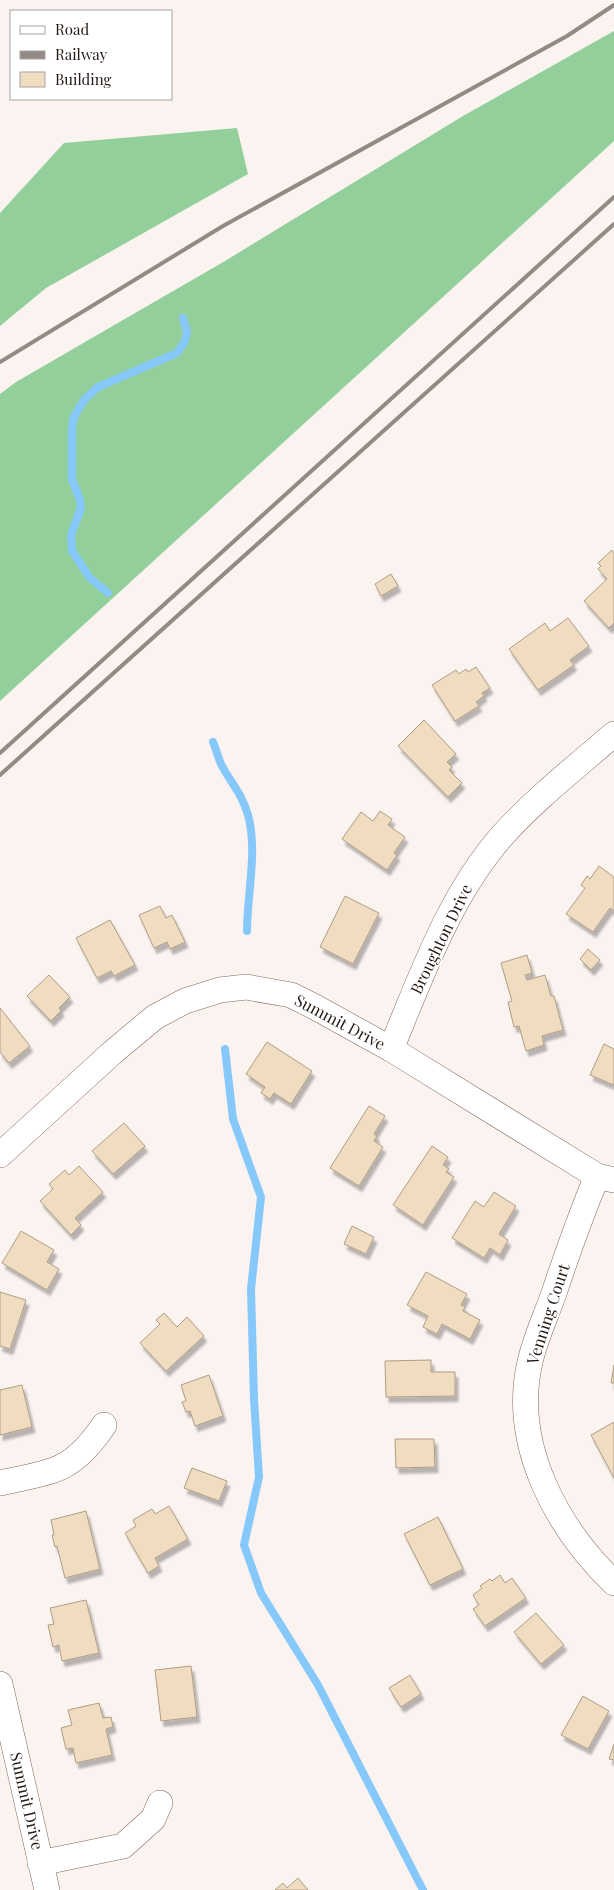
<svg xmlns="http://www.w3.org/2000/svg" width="614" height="1890" viewBox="0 0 614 1890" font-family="'Playfair Display',serif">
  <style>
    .forest { fill: #93cf9a }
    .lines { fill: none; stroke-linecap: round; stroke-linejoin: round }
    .stream { stroke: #86c8fa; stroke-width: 8 }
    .building { fill: #f0dcc1; stroke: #af9d83; filter: url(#shadow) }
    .minor-casing { stroke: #84675b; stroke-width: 26 }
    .minor { stroke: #fff; stroke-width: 25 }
    .rail { stroke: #938a86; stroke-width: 4 }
    .labels { text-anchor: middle; stroke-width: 4; stroke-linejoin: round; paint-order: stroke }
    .street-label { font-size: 16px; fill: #231813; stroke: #fff }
  </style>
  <defs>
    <filter id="shadow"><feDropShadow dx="3" dy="5.5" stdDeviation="1" flood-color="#0004"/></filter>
  </defs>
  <rect width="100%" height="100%" fill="#faf3f0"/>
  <g class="forest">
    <polygon points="614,31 614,141 0,701 0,394 16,382 225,261 463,116"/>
    <polygon points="237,128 248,174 46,288 0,326 0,213 64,143"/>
  </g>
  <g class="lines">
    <g class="stream">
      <polyline points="108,593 90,578 72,551 71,535 81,508 80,500 72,479 72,427 74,417 84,400 98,387 177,353 185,341 187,332 183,318"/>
      <path d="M213 742C216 749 218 757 221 764 230 782 242 793 248 815 258 851 247 893 247 931"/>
      <polyline points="225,1049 233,1119 261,1197 251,1289 254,1399 259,1477 244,1545 261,1593 318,1685 423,1890"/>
    </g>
  </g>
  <g class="building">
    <polygon points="612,550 614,553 614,623 609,628 584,601 607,579 598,569 601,566 598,563"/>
    <polygon points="391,574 398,586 381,596 375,584"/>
    <polygon points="568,618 589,646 570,660 574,665 538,690 509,649 545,623 550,631"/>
    <polygon points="476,667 490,688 482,693 484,696 476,702 479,706 455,721 432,685 456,670 459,674 466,669 468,672"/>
    <polygon points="424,720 456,754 447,762 452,767 449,770 462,783 448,797 398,746"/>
    <polygon points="380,811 392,819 388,825 405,837 394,853 397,855 387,870 342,839 361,812 373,821"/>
    <polygon points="599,866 614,877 614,911 610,908 593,932 566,914 585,888 581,885 587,876 590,879"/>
    <polygon points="345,896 379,913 353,964 320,947"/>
    <polygon points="160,906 166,918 172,915 185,942 170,949 167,942 154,948 139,915"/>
    <polygon points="110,920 135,965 114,976 111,971 97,978 76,938"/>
    <polygon points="588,949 600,960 591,970 580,959"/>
    <polygon points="527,955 532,973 525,975 527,980 545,975 551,996 554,996 563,1030 542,1036 544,1045 526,1051 519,1026 514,1027 508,1002 512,1001 501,963"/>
    <polygon points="49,975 70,997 59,1008 61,1011 51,1021 27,996"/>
    <polygon points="0,1008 30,1046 9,1063 0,1052"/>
    <polygon points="267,1042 312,1071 291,1104 274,1093 270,1099 261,1093 265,1087 246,1074"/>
    <polygon points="604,1044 614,1049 614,1085 590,1075"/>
    <polygon points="369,1106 385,1116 374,1134 377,1136 374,1141 383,1147 359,1186 330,1168"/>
    <polygon points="124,1123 145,1146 113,1174 92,1151"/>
    <polygon points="432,1146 448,1157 443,1165 449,1169 446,1172 454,1177 423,1225 393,1205"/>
    <polygon points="79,1166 103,1192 75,1218 81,1225 71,1235 40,1201 53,1189 49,1184 65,1170 69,1175"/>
    <polygon points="494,1192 516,1206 499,1234 508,1240 500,1255 490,1248 484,1258 452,1238 475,1201 484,1207"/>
    <polygon points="352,1226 374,1237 366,1254 344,1244"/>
    <polygon points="21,1231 54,1250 47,1262 59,1269 47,1290 2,1263"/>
    <polygon points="426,1272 467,1294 461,1305 465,1307 463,1311 480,1320 470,1339 442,1324 437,1334 423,1327 428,1316 407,1305"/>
    <polygon points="0,1292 26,1300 10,1349 0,1346"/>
    <polygon points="164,1313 177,1327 187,1317 204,1336 166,1371 140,1343 160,1324 156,1320"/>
    <polygon points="431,1360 431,1372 455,1372 455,1396 386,1397 385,1361"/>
    <polygon points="614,1365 614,1383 611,1383"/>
    <polygon points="209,1375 223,1416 195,1426 190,1411 186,1412 182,1402 186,1401 181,1385"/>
    <polygon points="22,1385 32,1427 0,1435 0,1390"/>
    <polygon points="614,1422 614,1478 591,1435"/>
    <polygon points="395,1439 434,1439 435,1467 396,1468"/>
    <polygon points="192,1468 227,1481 219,1501 184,1488"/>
    <polygon points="169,1506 188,1539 155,1558 159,1566 148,1573 125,1533 136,1526 133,1520 152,1509 155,1514"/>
    <polygon points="86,1511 100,1569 65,1578 57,1546 55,1547 52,1535 54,1535 51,1520"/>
    <polygon points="438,1517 463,1569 430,1585 404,1534"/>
    <polygon points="500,1575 505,1583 512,1578 526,1598 485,1626 473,1609 479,1605 473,1595 482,1588 480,1586 490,1579 492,1581"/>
    <polygon points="86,1600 99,1653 62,1661 59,1645 53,1647 48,1625 54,1624 50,1608"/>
    <polygon points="536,1613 564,1645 541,1664 514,1632"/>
    <polygon points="191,1666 197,1717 161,1721 155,1670"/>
    <polygon points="410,1675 421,1694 401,1707 389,1688"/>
    <polygon points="583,1696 609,1711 588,1749 561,1735"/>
    <polygon points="99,1703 103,1718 111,1717 113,1727 106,1729 112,1755 76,1763 73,1748 66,1749 61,1728 72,1725 68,1710"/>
    <polygon points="614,1744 614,1760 609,1759"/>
    <polygon points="298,1878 308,1890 275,1890 283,1883 287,1888"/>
  </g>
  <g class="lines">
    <defs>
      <g id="minor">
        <path d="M391 1049C421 977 449 897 501 837 535 799 576 767 614 734"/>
        <polyline points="0,1155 113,1052 155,1017 185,1001 220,990 246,987 291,995 315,1007 391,1049 597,1176 614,1180"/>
        <path d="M597 1176C581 1215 567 1254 554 1293 546 1316 535 1339 530 1362 511 1444 556 1527 614 1583"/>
        <path d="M0 1483C18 1479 37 1476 54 1470 75 1463 92 1443 104 1425"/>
        <polyline points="0,1684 47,1890"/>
        <polyline points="40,1863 123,1846 153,1819 160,1803"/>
      </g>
    </defs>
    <use href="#minor" class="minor-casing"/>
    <use href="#minor" class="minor"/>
    <g class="rail">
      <polyline points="0,362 223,226 567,36 614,5"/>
      <polyline points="0,753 614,197"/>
      <polyline points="0,775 614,224"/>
    </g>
  </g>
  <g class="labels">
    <g class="street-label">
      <text transform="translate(441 939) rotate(-64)" y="6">Broughton Drive</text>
      <text transform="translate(340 1022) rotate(28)" y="6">Summit Drive</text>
      <text transform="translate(548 1314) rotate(-72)" y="6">Venning Court</text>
      <text transform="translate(27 1801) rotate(77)" y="6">Summit Drive</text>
    </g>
  </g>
  <rect x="10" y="10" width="162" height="90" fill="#ffffff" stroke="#a7a3a1"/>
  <rect x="20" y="26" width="25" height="8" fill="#ffffff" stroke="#a7a3a1"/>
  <text x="55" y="35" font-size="15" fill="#231813">Road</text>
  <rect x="20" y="51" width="25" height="8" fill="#938a86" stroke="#a7a3a1"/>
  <text x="55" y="60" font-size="15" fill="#231813">Railway</text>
  <rect x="20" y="72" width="25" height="15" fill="#f0dcc1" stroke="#a7a3a1"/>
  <text x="55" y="85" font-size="15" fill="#231813">Building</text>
</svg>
